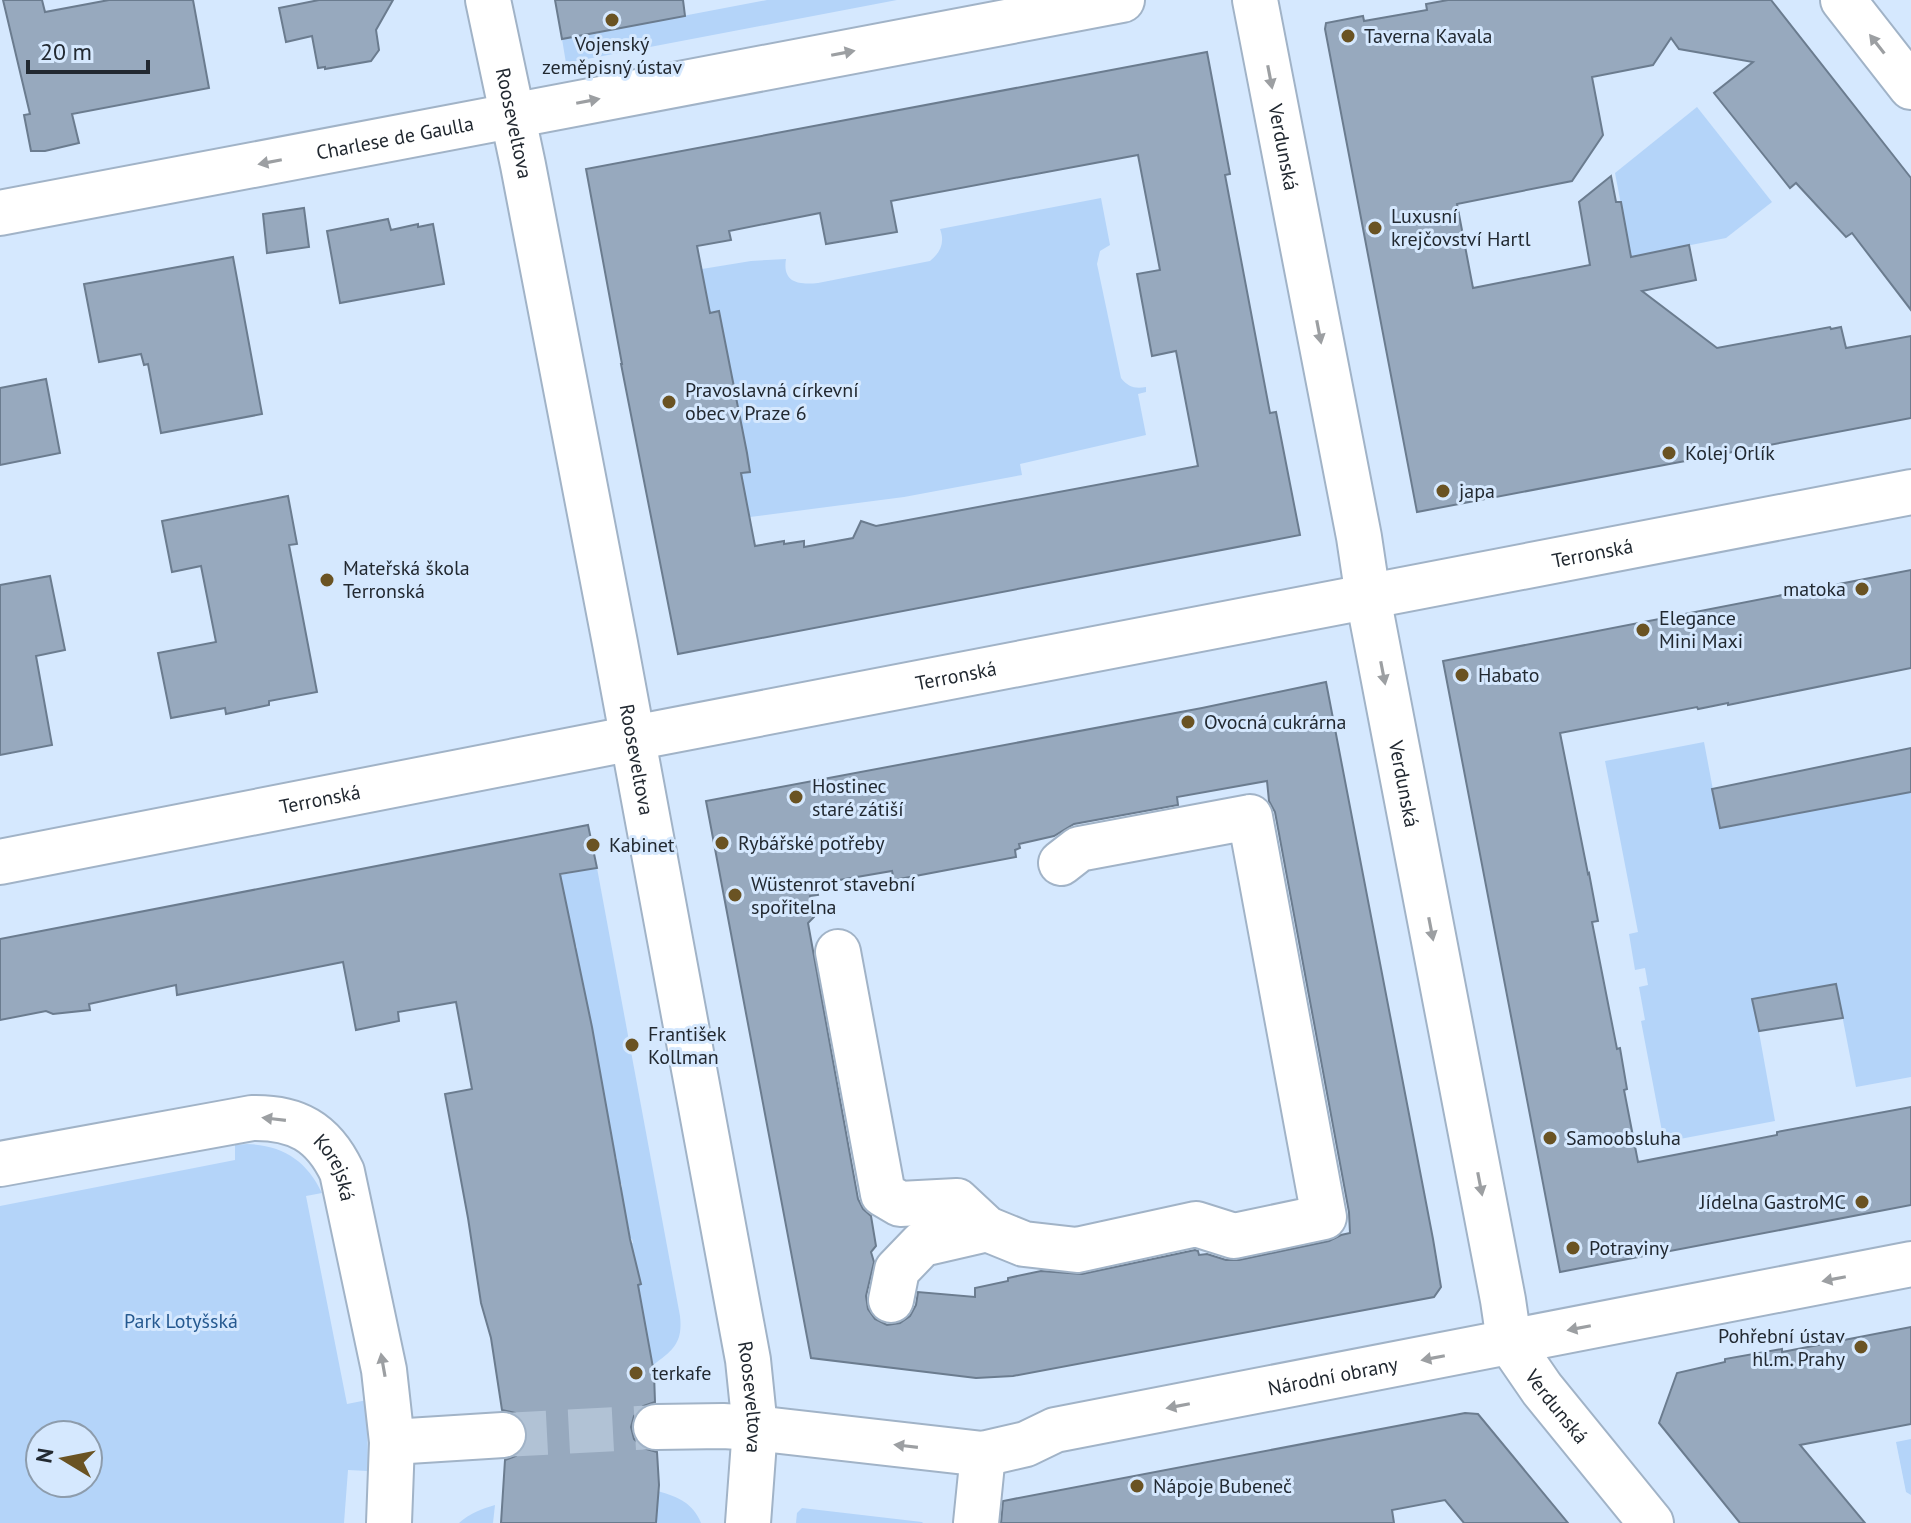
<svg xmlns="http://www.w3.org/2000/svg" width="1911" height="1523" viewBox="0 0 1911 1523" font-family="'PT Sans',sans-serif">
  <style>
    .green { fill: #b4d4f9; fill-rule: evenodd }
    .building { fill: #97a9be; stroke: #6b7c8f; stroke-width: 2; fill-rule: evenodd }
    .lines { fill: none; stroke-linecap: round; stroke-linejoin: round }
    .minor-tunnel { stroke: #b1c2d5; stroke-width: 44; stroke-dasharray: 44 22; stroke-linecap: butt }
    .minor-casing { stroke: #a1b3c7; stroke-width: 48 }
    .minor { stroke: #fff; stroke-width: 44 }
    .oneway { fill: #9c9fa2 }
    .poi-dot { fill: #6a5323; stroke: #d5e8fe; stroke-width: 3 }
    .labels { text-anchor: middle; stroke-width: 6; stroke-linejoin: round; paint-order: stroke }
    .poi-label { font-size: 20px; fill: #222931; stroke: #d5e8fe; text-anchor: start }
    .street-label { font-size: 20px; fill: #222931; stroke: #d5e8fe }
    .park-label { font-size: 20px; fill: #255990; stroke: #d5e8fe }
  </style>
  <rect width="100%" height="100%" fill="#d5e8fe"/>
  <g class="green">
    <polygon points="767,0 897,0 566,63 562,39"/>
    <polygon points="1697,107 1772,202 1726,238 1631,257 1615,173"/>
    <path d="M1101 198 1110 245 1100 251 1097 264 1121 378C1128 387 1135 389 1146 387V392L1138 394 1146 435 1020 464 1022 475 904 497 750 517 741 473 750 471 718 311 710 313 702 269 751 261 786 259C782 283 799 285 818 283L930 261C941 252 945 242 940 229Z"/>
    <polygon points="1704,742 1720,827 1911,792 1911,1077 1856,1087 1836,984 1753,999 1775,1121 1664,1142 1641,1021 1645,1020 1639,987 1648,985 1645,968 1635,970 1629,934 1638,932 1605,761"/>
    <path d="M597 868 680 1316C683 1343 673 1350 653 1365 647 1332 639 1300 637 1267H635L632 1257 635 1256 634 1253 632 1254 630 1243H633L632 1239H629L619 1188 622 1187V1184L619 1183 617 1174 619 1173V1170H616L614 1160 617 1159 616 1156H613L612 1146H614V1143H611L603 1088V1085L600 1086 598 1076 601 1075 582 990 585 989 584 986H581L580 976H582L581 973 579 972 577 962H579V959L576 958 574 949 577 948 576 945H574L560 875Z"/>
    <path d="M247 1144C283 1145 307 1161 322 1193L306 1196 347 1404 367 1400 368 1471 348 1470 344 1523H0V1206L235 1160V1145ZM40 1435H88V1483H40Z"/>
    <polygon points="1911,1439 1911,1495 1906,1492 1896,1442"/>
    <path d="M658 1491C678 1497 693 1503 701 1523H656Z"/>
    <path d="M495 1505 493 1523H459C470 1513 482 1509 495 1505Z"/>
    <polygon points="802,1508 922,1522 923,1523 796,1523 797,1513"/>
  </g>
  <g class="building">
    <polygon points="3,0 42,0 45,12 109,0 193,0 209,88 72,114 79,143 45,151 31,151 24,115 30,114"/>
    <polygon points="319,0 393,0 376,30 379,50 371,61 325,69 325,67 318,68 312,36 286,42 279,8"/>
    <polygon points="555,0 683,0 685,16 562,39"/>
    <polygon points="1448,0 1771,0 1911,178 1911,310 1852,233 1846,237 1796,183 1790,188 1714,93 1753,62 1679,49 1671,38 1653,65 1592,77 1603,135 1572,181 1457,204 1473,288 1590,265 1579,202 1611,176 1616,202 1621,202 1631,257 1689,245 1696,280 1642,291 1717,348 1830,327 1831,329 1841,327 1846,348 1911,336 1911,418 1417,512 1325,29 1326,23 1363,16 1364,21 1427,10 1426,4"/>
    <path d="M1207 52 1230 174 1225 175 1270 413 1276 412 1300 535 678 654 621 364H622L586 169ZM1138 155 1160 270 1137 274 1152 356 1176 351 1198 466 876 526 861 521 853 538 804 547V541L784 544V541L755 546 741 473 750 472 747 453 719 311 710 313 697 246 731 240 729 231 820 213 826 244 897 232 891 201Z"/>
    <polygon points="304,208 309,247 267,253 263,214"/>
    <polygon points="388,219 391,230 418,224 418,227 433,224 444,284 340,303 327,231"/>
    <polygon points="233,257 262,414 161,433 148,364 144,365 141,354 99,362 84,284"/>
    <polygon points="46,379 60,453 0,465 0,388"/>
    <polygon points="288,496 297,544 289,545 317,692 269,701 269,705 226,714 225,708 171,718 158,653 216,642 201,566 172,572 162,521"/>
    <polygon points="1911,570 1911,668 1728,705 1728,703 1698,709 1697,707 1560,733 1588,874 1589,873 1598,921 1592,922 1617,1049 1620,1048 1627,1089 1624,1090 1638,1162 1777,1135 1777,1132 1911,1107 1911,1205 1560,1272 1443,661"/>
    <polygon points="50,576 65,650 36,656 52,745 0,755 0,585"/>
    <path d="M1326 682 1433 1239 1441 1287 1434 1297 1013 1376 976 1378 811 1358 706 801 1202 708ZM1267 781 1269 801 1275 812 1349 1212 1350 1233 1341 1235 1329 1241 1239 1260H1226L1207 1254 1199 1255 1198 1251 1195 1250 1082 1274 1041 1271 1008 1278V1281L975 1288V1297L918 1292 916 1305 910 1316 900 1323 887 1325 875 1319 868 1309 866 1296 874 1262 871 1252 876 1246 871 1216 863 1209 858 1199 808 923 814 917 810 896 818 895 816 884 892 871 894 880 1016 857 1015 850 1020 848 1019 844 1054 836 1074 824 1178 805 1177 797Z"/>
    <polygon points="1911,748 1911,792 1720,828 1712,789"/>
    <polygon points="588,825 597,868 560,874 592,1027 630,1239 641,1284 638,1285 654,1373 655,1402 643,1406 634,1416 631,1427 634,1439 643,1448 657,1452 659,1485 656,1523 501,1523 505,1460 516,1456 525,1447 528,1433 524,1422 515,1413 502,1410 491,1338 481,1303 468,1218 445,1094 472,1089 456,1002 398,1012 399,1021 356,1030 343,962 177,995 176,985 89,1004 90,1010 53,1014 46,1011 0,1020 0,939"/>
    <polygon points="1836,984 1843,1018 1759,1031 1752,999"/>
    <polygon points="1911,1327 1911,1424 1800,1445 1865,1523 1740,1523 1659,1423 1677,1373 1725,1362 1725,1359 1782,1349 1782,1352"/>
    <polygon points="1465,1413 1478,1414 1568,1523 1464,1523 1445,1500 1392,1510 1394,1523 1001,1523 1003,1501"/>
  </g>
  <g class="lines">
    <polyline class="minor-tunnel" points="503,1435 656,1427"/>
    <defs>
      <g id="minor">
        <path id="s1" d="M488 0 523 165 615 643 748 1360 755 1428 748 1523"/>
        <path id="s2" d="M1255 0 1359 537 1368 597 1503 1300 1509 1341 1542 1389 1651 1523"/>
        <polyline points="1843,0 1911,87"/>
        <path id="s3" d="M0 213 1122 0"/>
        <path id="s4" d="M0 862 633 738 1911 492"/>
        <polyline points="838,952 883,1194 900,1204 957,1201 987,1229 1024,1244 1077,1250 1196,1224 1234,1236 1324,1217 1250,817 1079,849 1061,863"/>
        <path id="s5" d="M0 1164 252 1118C296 1117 323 1132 342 1172L384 1370 392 1442 389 1523"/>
        <polyline points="891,1300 897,1270 922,1244 987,1229"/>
        <path id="s6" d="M656 1427 723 1426 755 1428 983 1454 1026 1444 1055 1430 1911 1264"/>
        <polyline points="392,1442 503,1435"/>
        <polyline points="976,1523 983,1454"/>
      </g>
    </defs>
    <use href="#minor" class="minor-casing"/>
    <use href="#minor" class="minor"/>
  </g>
  <defs><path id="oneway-solid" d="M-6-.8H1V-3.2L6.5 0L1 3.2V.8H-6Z" transform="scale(2)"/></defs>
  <g class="oneway">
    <use href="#oneway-solid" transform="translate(1877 44) rotate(-128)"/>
    <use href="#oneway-solid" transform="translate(843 53) rotate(-11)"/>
    <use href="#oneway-solid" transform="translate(1270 77) rotate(79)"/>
    <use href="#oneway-solid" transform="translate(588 101) rotate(-11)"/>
    <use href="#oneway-solid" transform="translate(270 162) rotate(169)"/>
    <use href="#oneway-solid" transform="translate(1319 332) rotate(79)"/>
    <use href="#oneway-solid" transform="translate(1383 673) rotate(79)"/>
    <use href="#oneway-solid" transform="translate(1431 929) rotate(79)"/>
    <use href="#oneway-solid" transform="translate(274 1119) rotate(-173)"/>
    <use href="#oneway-solid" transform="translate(1480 1184) rotate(79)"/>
    <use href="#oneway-solid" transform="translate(1834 1279) rotate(169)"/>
    <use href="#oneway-solid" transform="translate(1579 1328) rotate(169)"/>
    <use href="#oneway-solid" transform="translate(1433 1358) rotate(169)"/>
    <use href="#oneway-solid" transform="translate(383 1365) rotate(-100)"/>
    <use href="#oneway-solid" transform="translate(1178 1406) rotate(169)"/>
    <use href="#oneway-solid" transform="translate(906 1446) rotate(-173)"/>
  </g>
  <g class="poi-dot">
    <circle cx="612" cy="20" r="8"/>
    <circle cx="1348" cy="36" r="8"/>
    <circle cx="1375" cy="228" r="8"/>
    <circle cx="669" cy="402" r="8"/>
    <circle cx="1669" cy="453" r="8"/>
    <circle cx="1443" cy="491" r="8"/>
    <circle cx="327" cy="580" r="8"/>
    <circle cx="1862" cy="589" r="8"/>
    <circle cx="1643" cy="630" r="8"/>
    <circle cx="1462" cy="675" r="8"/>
    <circle cx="1188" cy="722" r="8"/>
    <circle cx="796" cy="797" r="8"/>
    <circle cx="722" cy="843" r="8"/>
    <circle cx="593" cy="845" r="8"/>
    <circle cx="735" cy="895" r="8"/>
    <circle cx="632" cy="1045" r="8"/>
    <circle cx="1550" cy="1138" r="8"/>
    <circle cx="1862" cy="1202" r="8"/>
    <circle cx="1573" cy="1248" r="8"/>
    <circle cx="1861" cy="1347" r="8"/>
    <circle cx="636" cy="1373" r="8"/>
    <circle cx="1137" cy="1486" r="8"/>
  </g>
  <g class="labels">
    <g class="poi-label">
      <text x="1364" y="43">Taverna Kavala</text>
      <text x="612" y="51" text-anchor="middle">Vojenský<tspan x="612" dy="23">zeměpisný ústav</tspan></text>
      <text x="1391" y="223">Luxusní<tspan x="1391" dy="23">krejčovství Hartl</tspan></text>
      <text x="685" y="397">Pravoslavná církevní<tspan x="685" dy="23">obec v Praze 6</tspan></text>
      <text x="1685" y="460">Kolej Orlík</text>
      <text x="1459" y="498">japa</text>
      <text x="343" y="575">Mateřská škola<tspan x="343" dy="23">Terronská</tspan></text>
      <text x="1846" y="596" text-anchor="end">matoka</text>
      <text x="1659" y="625">Elegance<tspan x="1659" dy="23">Mini Maxi</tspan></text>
      <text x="1478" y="682">Habato</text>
      <text x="1204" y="729">Ovocná cukrárna</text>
      <text x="812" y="793">Hostinec<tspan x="812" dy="23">staré zátiší</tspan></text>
      <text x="738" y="850">Rybářské potřeby</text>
      <text x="609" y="852">Kabinet</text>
      <text x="751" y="891">Wüstenrot stavební<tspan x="751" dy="23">spořitelna</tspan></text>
      <text x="648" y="1041">František<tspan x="648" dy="23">Kollman</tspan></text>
      <text x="1566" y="1145">Samoobsluha</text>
      <text x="1846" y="1209" text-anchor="end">Jídelna GastroMC</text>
      <text x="1589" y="1255">Potraviny</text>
      <text x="1845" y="1343" text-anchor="end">Pohřební ústav<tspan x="1845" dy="23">hl.m. Prahy</tspan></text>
      <text x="652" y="1380">terkafe</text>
      <text x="1153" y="1493">Nápoje Bubeneč</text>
    </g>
    <g class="street-label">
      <text dy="7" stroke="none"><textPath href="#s1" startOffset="126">Rooseveltova</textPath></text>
      <text dy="7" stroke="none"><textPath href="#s3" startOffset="402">Charlese de Gaulla</textPath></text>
      <text dy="7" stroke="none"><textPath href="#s2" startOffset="150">Verdunská</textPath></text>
      <text dy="7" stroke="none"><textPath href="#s4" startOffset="1622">Terronská</textPath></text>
      <text dy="7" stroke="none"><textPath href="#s4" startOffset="974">Terronská</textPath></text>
      <text dy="7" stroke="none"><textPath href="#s1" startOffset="774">Rooseveltova</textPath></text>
      <text dy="7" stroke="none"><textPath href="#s2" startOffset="798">Verdunská</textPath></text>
      <text dy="7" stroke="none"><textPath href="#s4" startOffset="326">Terronská</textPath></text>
      <text dy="7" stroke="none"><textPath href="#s5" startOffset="362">Korejská</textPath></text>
      <text dy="7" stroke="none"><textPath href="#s6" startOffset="688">Národní obrany</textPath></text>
      <text dy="7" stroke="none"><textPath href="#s1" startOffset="1422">Rooseveltova</textPath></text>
      <text dy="7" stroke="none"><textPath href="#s2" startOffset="1446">Verdunská</textPath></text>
    </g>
    <g class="park-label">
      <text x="181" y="1328">Park Lotyšská</text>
    </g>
  </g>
  <g transform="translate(64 1459) rotate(280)"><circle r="38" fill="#d5e8fe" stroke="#8d9cac" stroke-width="2"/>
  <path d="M0-6L14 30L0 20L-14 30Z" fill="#6a5323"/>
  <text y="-12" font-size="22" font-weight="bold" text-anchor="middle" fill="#222931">N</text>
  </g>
  <path d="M28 60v12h120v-12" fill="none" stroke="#222931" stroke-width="4"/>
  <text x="40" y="60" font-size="24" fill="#222931" stroke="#d5e8fe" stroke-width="6" paint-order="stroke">20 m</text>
</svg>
